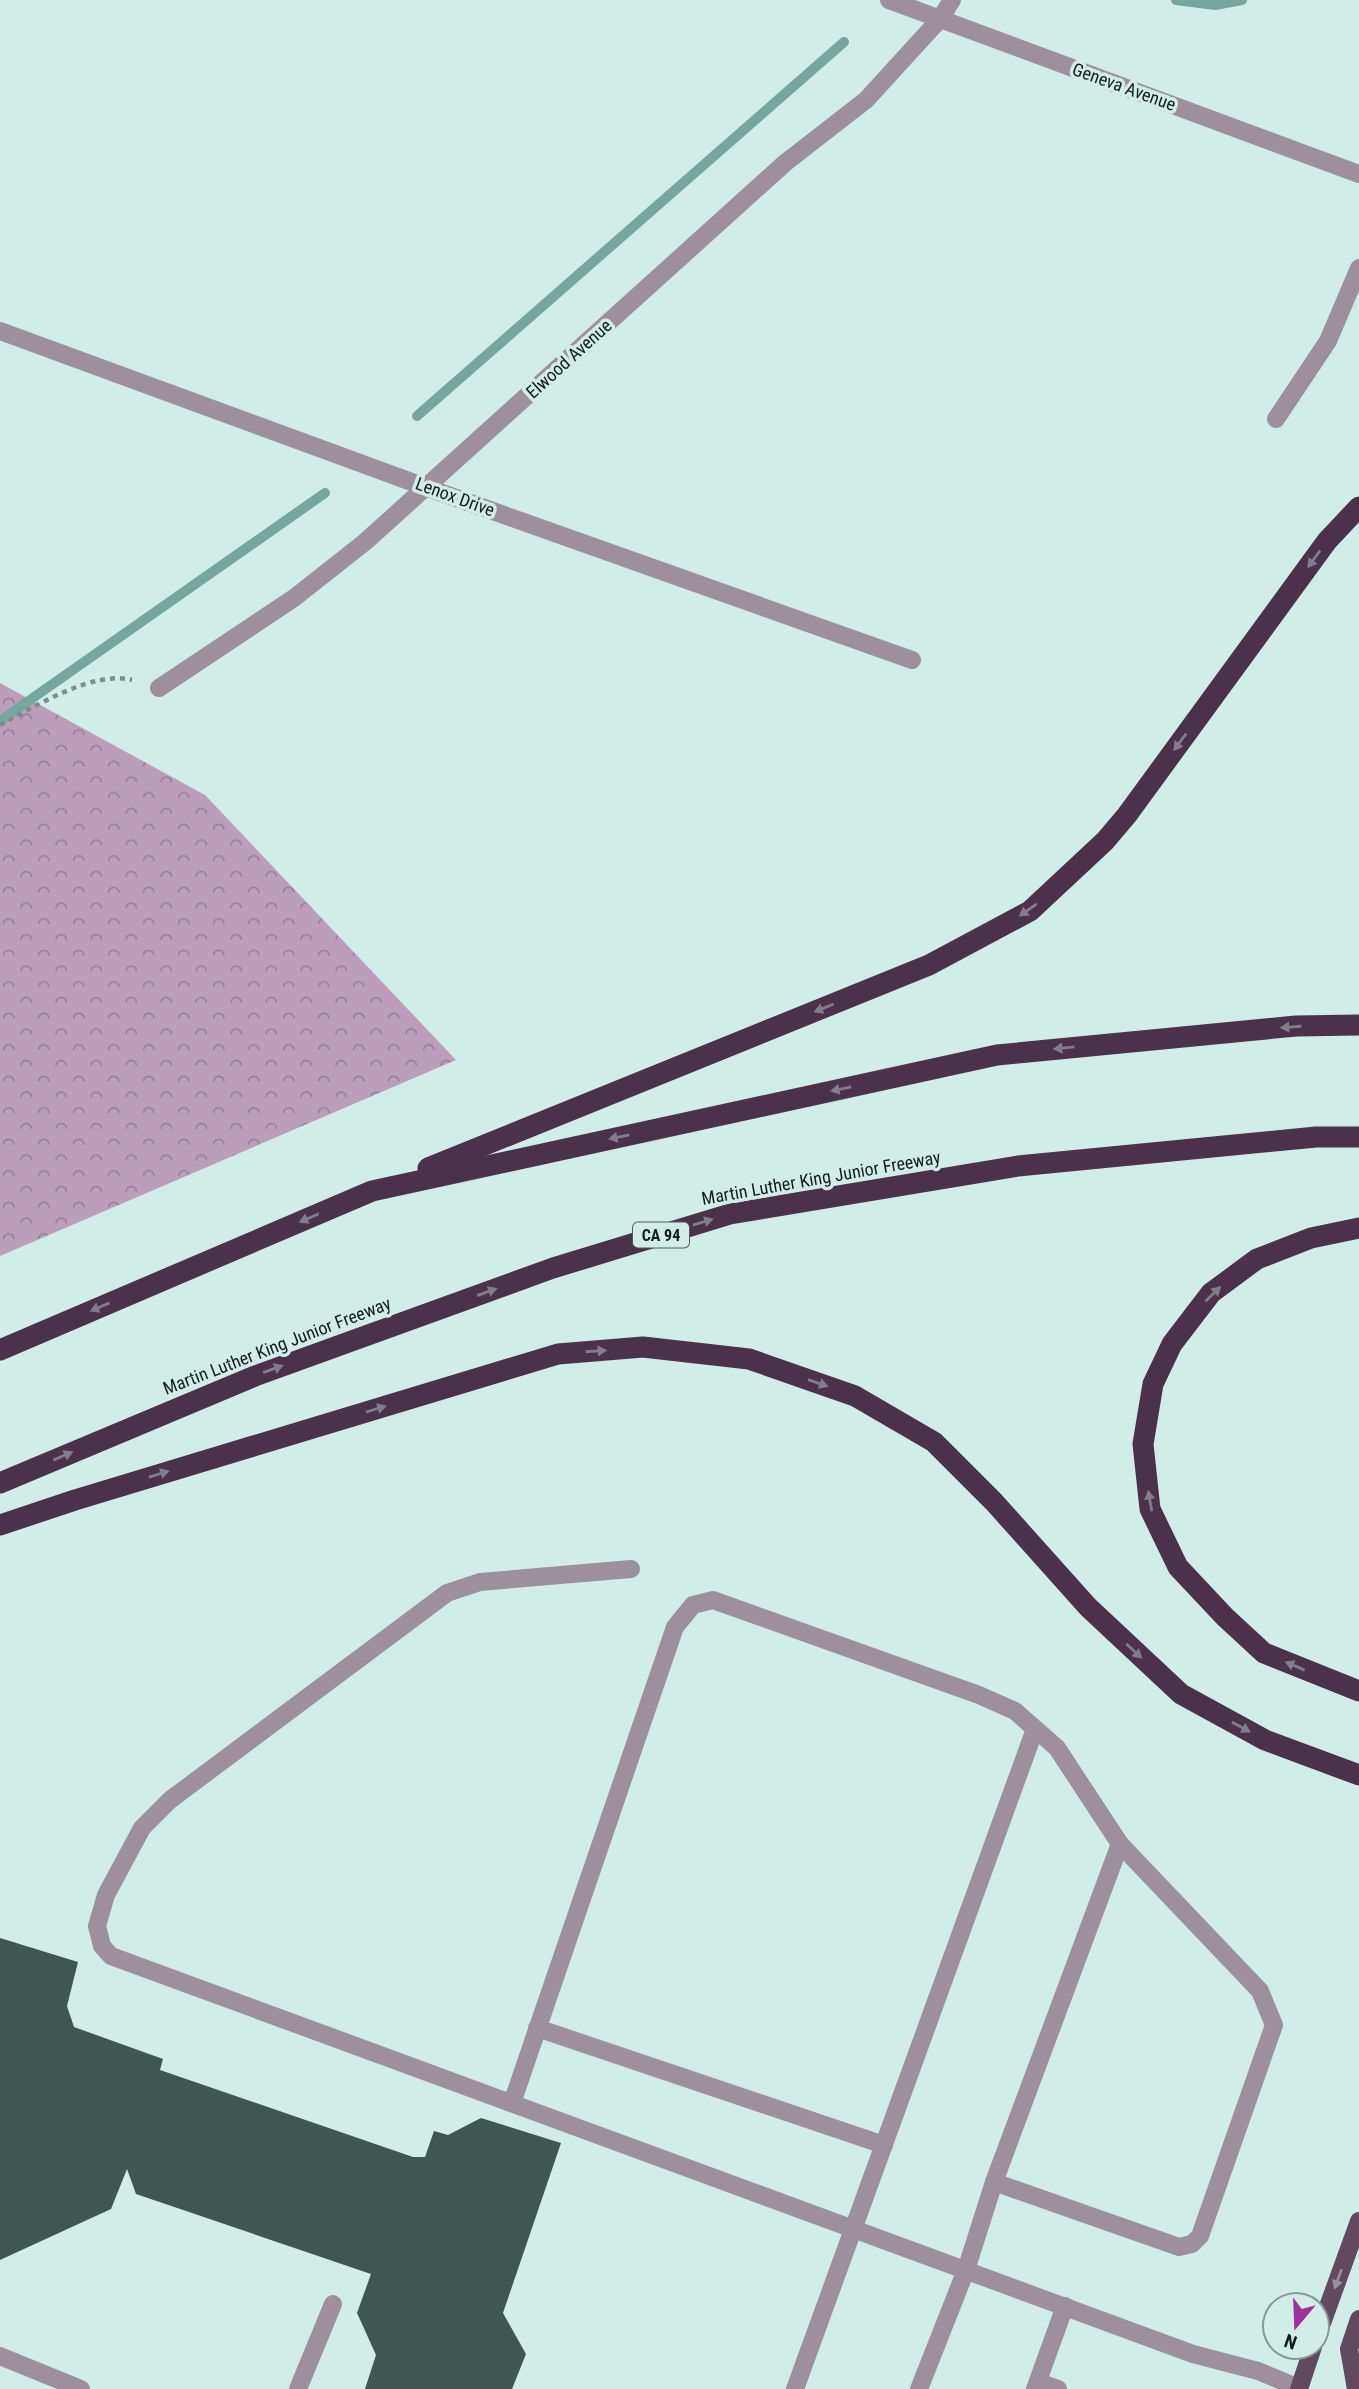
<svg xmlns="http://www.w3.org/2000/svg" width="1359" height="2389" viewBox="0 0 1359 2389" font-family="'Roboto Condensed',sans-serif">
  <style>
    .forest { fill: url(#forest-crowns) }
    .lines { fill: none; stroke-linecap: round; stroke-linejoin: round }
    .stream { stroke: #76a69d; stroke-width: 10 }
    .building { fill: #3f5753 }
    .path { stroke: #7a8e8a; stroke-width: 4.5; stroke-dasharray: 5 5; stroke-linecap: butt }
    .minor { stroke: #9d909c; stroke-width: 18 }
    .major { stroke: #614a5f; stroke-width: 18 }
    .highway { stroke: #4b324a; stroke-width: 21 }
    .oneway { fill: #817d89 }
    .oneway2 { fill: #93939d }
    .labels { text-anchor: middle; stroke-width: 7; stroke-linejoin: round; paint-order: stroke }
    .shield { fill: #d1ede8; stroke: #4c5b58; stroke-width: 2 }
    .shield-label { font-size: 16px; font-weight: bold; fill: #131d1b }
    .street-label { font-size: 18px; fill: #131d1b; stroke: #d1ede8 }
  </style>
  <defs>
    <pattern id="forest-crowns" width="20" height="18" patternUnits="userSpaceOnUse" patternTransform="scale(1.75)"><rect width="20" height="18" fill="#bd9eba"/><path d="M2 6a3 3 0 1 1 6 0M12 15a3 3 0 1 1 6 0" fill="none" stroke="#988096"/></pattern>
  </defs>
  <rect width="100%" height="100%" fill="#d1ede8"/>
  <polygon class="forest" points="0,683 205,795 456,1060 0,1256"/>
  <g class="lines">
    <g class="stream">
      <polyline points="1176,0 1215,5 1242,0"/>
      <polyline points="417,416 844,42"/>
      <polyline points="0,721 325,493"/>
    </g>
  </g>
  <polygon class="building" points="0,1938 78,1962 67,2006 74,2027 163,2059 160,2070 413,2157 425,2157 434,2131 448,2135 481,2118 561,2143 503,2313 526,2354 512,2389 365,2389 376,2355 357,2313 371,2274 136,2194 127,2169 111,2209 0,2260"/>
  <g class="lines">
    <path class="path" d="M0 725C34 707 93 670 132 680"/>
    <g class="minor">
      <polyline points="889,0 1359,174"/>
      <polyline points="0,331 428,488 912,660"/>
      <polyline points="1276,419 1328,341 1359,268"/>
      <polyline points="159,688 294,598 365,542 785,163 866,100 940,19 952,0"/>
      <polyline points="631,1569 480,1582 447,1593 170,1800 142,1828 106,1895 97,1926 102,1946 111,1956 190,1985 1193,2354 1258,2371 1299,2388"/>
      <polyline points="537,2028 884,2145"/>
      <polyline points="512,2103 675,1627 693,1605 713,1600 979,1695 1015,1711 1057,1748 1120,1844 1260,1991 1274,2025 1200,2236 1192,2244 1179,2247 994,2182 966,2270 919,2389"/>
      <polyline points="994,2182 1120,1844"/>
      <polyline points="0,2356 81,2389"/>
      <polyline points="1038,2382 1058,2389"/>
      <polyline points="298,2389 333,2304"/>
      <polyline points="795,2389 1035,1729"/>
      <polyline points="1035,2389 1065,2306"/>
    </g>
    <g class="major">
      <polyline points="1317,2337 1359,2221"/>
      <polyline points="1299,2389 1313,2347"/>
      <polyline points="1356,2389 1349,2349 1359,2319"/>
    </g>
    <g class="highway">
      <polyline points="428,1168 929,965 1030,911 1105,841 1127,815 1327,541 1359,507"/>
      <polyline points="1359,1228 1311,1238 1257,1259 1211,1293 1172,1344 1153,1384 1143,1444 1150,1509 1178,1567 1225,1617 1264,1653 1359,1691"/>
      <polyline points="0,1350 372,1191 997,1055 1296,1026 1359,1025"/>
      <polyline points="0,1483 255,1376 553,1268 730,1214 1018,1166 1316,1137 1359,1137"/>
      <polyline points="0,1525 75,1500 558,1354 643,1347 749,1359 855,1396 934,1442 994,1502 1088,1607 1181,1694 1265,1740 1359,1775"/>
    </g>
  </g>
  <defs><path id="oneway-solid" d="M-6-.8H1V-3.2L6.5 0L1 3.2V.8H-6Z" transform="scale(1.75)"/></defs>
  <g class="oneway">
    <use href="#oneway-solid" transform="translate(1314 559) rotate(126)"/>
    <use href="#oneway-solid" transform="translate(1180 742) rotate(126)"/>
    <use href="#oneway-solid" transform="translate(1028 910) rotate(145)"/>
    <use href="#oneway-solid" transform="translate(824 1008) rotate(158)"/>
    <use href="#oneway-solid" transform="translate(1291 1027) rotate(176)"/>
    <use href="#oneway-solid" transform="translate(1064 1048) rotate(174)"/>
    <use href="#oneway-solid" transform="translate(841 1089) rotate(168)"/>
    <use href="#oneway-solid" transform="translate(619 1137) rotate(168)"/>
    <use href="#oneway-solid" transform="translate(309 1218) rotate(157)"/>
    <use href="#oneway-solid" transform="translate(703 1222) rotate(-17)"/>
    <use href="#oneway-solid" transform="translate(487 1292) rotate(-20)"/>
    <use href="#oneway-solid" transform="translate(1213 1294) rotate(-44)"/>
    <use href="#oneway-solid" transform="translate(100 1307) rotate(157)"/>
    <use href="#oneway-solid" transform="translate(596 1351) rotate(-4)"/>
    <use href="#oneway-solid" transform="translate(273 1369) rotate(-20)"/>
    <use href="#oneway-solid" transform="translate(818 1383) rotate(19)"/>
    <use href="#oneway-solid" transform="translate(376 1409) rotate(-17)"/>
    <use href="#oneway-solid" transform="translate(63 1456) rotate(-23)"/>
    <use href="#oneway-solid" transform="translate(159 1474) rotate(-17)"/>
    <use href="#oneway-solid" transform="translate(1150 1501) rotate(-100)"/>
    <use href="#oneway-solid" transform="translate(1134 1651) rotate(43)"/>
    <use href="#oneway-solid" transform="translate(1295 1666) rotate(-157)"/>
    <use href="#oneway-solid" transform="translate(1241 1727) rotate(29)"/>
  </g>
  <use class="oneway2" href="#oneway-solid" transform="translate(1338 2279) rotate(110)"/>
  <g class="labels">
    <rect class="shield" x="633" y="1222.5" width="56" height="25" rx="5"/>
    <g class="shield-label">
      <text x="661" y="1241">CA 94</text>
    </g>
    <g class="street-label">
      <text transform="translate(1124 87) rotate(20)" y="6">Geneva Avenue</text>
      <text transform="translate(569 359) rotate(-42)" y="6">Elwood Avenue</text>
      <text transform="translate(455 497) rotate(20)" y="6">Lenox Drive</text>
      <text transform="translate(821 1178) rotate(-10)" y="6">Martin Luther King Junior Freeway</text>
      <text transform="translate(277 1346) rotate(-21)" y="6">Martin Luther King Junior Freeway</text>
    </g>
  </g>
  <g transform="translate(1296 2326) rotate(199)"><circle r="33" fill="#d1ede8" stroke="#859a96" stroke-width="2"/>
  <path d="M0-5L12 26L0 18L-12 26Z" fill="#9b3498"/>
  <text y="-10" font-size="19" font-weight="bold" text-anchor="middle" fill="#131d1b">N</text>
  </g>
</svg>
